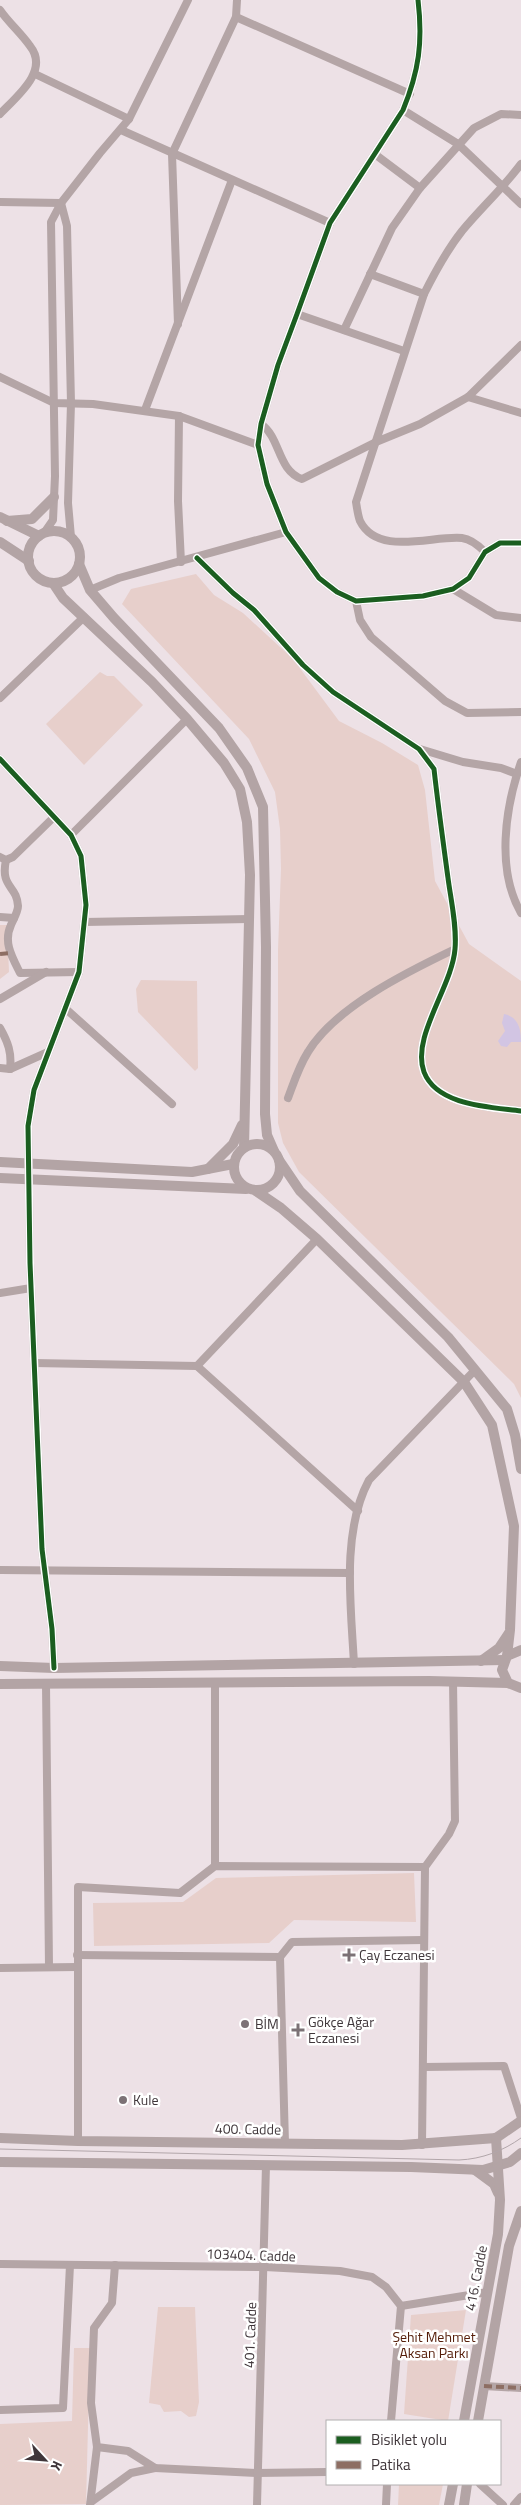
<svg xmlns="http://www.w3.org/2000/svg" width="521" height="2505" viewBox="0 0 521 2505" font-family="'Titillium Web',sans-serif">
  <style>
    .green { fill: #e7cfcb }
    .water { fill: #d2c5e3 }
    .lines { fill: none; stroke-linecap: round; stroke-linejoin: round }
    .street { stroke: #b4a5a6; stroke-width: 8 }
    .secondary { stroke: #b3a4a5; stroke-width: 10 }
    .tram { stroke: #b2a6aa; stroke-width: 1 }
    .quiet { stroke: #8d6e63; stroke-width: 4; stroke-dasharray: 8 4; stroke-linecap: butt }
    .cycleway-casing { stroke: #fff; stroke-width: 8 }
    .cycleway { stroke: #1b5e20; stroke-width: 5 }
    .poi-dot { fill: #7c7276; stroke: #fff; stroke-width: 2 }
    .labels { text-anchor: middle; stroke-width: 5; stroke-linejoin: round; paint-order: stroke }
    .poi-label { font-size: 14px; fill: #3f363a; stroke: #fff; text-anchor: start }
    .street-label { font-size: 14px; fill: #3f363a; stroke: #fff }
    .park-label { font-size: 14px; fill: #551d09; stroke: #fff }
  </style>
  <rect width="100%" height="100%" fill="#ede1e6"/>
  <g class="green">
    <polygon points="196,574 214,595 243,613 293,659 339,721 382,743 418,765 425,790 435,881 469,944 521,981 521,1398 514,1384 299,1172 283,1143 278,1123 278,950 281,869 280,829 275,792 249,739 122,604 131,589"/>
    <polygon points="100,672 107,676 114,676 143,705 84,765 46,724"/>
    <polygon points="0,925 7,925 9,972 0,979"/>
    <polygon points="141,980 197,981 198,1068 195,1071 138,1012 136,989"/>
    <polygon points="414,1873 416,1922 294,1920 269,1943 94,1946 93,1903 183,1902 216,1878"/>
    <polygon points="158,2307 195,2307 199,2402 196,2416 189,2417 181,2411 164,2412 160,2405 149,2403"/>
    <polygon points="466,2310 448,2421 404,2414 411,2315"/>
    <polygon points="74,2348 90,2348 86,2504 0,2505 0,2424 72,2421"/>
    <polygon points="399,2484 443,2484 439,2505 398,2505"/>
  </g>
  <path class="water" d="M504 1014C519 1017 521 1030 521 1042H511L507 1047 501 1046 498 1041 505 1031 502 1023Z"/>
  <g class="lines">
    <g class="street">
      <path d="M418 0C423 42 419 71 403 110L330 223 297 314 278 365 261 424 258 445 267 484 286 532 319 578 337 592 356 601 423 596 453 589 469 578 485 552 500 543H521"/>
      <path d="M0 10C9 23 21 33 30 46 50 71 16 97 0 114"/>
      <polyline points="236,17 410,94"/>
      <polyline points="35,74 129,119"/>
      <polyline points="403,110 458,144 521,204"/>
      <polyline points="121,130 330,223"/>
      <polyline points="376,155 420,188"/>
      <polyline points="0,202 61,203"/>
      <polyline points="61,203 67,226 71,403 68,503 71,537"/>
      <polyline points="370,274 424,294"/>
      <polyline points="297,314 404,351"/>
      <polyline points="178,324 172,154 236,17 237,0"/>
      <polyline points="344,330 392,228 420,188 474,128 501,114 521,115"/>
      <polyline points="0,377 54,403 93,404 179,416 258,445"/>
      <polyline points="468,397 521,413"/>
      <polyline points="145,410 232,180"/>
      <polyline points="179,416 178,501 181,562"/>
      <path d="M261 424C281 438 277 470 302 479L376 442 420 424 468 397 521 345"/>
      <polyline points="44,533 53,520 55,476 51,222 61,203 100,153 129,119 188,0"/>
      <path d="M485 552C479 546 471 539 462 538 433 535 378 557 360 521 358 516 357 508 356 502L424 294C435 272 447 250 462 231 481 208 503 188 521 164"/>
      <path d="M197 558 233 593 254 610 303 665 333 692 419 749 434 769C438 805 443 841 448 878 451 901 457 926 455 949 452 987 411 1037 424 1072 437 1106 491 1107 521 1111"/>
      <polyline points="453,589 496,615 521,618"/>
      <polyline points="90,590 119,578 286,532"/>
      <polyline points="356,601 360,620 371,637 445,701 467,713 521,712"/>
      <polyline points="0,698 84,617"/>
      <polyline points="420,749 463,762 501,768 517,774"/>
      <polyline points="0,759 71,835 81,856 86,905 79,972 34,1090 28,1126 30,1263 42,1549 52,1629 54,1668"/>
      <path d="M521 762C505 808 496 870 521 913"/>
      <polyline points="71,835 187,719"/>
      <polyline points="0,857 6,860 13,857 54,817"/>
      <path d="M6 860C0 888 17 885 18 906 18 912 13 920 11 925 3 942 12 957 20 973L79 972"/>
      <polyline points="0,917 14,918"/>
      <polyline points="85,922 249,919"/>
      <polyline points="0,999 46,972"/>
      <polyline points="66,1009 172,1104"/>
      <path d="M0 1028C8 1042 12 1053 10 1069"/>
      <polyline points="0,1068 10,1069 48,1052"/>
      <path d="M288 1098C294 1082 299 1066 308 1052 335 1007 409 971 455 949"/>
      <polyline points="0,1293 31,1288"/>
      <polyline points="34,1363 197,1366 358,1511"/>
      <polyline points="197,1366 317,1239"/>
      <polyline points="0,1570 350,1573"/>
      <path d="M354 1664C351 1606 341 1532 369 1480L475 1370"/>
      <polyline points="46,1684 49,1967"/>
      <polyline points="215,1684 215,1866"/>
      <polyline points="77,1955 280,1957 285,2143"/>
      <polyline points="280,1957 292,1942 423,1940"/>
      <polyline points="0,1968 77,1967"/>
      <polyline points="424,2067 504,2066 521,2118"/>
      <polyline points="78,2141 78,1887 180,1893 215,1866 425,1867"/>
      <polyline points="422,2145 425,1867 449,1834 455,1821 453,1681"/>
      <polyline points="0,2264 265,2267 340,2271 372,2277 386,2287 401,2306 488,2292"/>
      <polyline points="115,2265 112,2303 94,2328 91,2403 97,2447 128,2451 155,2468 257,2473 327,2472"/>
      <polyline points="484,2386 521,2388"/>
      <polyline points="0,2410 63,2408 70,2265"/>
      <polyline points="391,2421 401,2306"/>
      <polyline points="480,2484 503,2505"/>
      <polyline points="91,2502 131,2473 155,2468"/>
      <polyline points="90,2505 97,2447"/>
      <polyline points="257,2505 266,2165"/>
      <polyline points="386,2505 387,2484"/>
      <polyline points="514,2505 521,2497"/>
    </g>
    <g class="secondary">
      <polyline points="0,517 39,536"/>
      <polyline points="7,521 32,519 54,497"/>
      <circle cx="54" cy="557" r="26"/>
      <polyline points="0,542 29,561"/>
      <polyline points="79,564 90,590 114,618 219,728 247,768 263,807 266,947 265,1114 267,1135 274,1151"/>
      <polyline points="53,583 63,598 152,682 187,719 224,763 240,789 247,822 250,875 244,1148"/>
      <circle cx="257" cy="1167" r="23"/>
      <polyline points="279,1160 300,1191 448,1337 507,1409 515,1435 521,1469"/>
      <polyline points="0,1162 192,1172 233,1164"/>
      <polyline points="208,1169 233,1144 242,1125"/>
      <polyline points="0,1178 246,1189"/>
      <polyline points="256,1191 281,1208 317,1239 464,1382 492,1425 514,1526 510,1630 507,1656"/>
      <polyline points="521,1650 507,1656 502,1670 508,1683 521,1688"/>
      <polyline points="481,1661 499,1648 509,1633"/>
      <polyline points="0,1666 54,1668 504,1660"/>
      <polyline points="0,1684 429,1681 508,1683"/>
      <polyline points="0,2138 78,2141 402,2145 496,2138"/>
      <polyline points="496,2138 521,2121"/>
      <polyline points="0,2162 411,2167 483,2170 510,2162 521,2153"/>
      <polyline points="475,2170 494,2184 498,2193"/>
      <polyline points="464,2421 498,2234 500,2200 496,2138"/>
      <polyline points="478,2421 509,2246 521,2211"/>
      <polyline points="449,2505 453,2484"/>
      <polyline points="464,2505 467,2484"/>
    </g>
    <path class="tram" d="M0 2149 459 2160C482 2159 503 2151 521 2138"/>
    <g class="quiet">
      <polyline points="0,954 10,953"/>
      <polyline points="484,2386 521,2388"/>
    </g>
    <defs>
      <g id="cycleway">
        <path d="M418 0C423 42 419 71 403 110L330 223 297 314 278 365 261 424 258 445 267 484 286 532 319 578 337 592 356 601 423 596 453 589 469 578 485 552 500 543H521"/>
        <path d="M197 558 233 593 254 610 303 665 333 692 419 749 434 769C438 805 443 841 448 878 451 901 457 926 455 949 452 987 411 1037 424 1072 437 1106 491 1107 521 1111"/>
        <polyline points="0,759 71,835 81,856 86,905 79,972 34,1090 28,1126 30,1263 42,1549 52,1629 54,1668"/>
      </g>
    </defs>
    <use href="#cycleway" class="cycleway-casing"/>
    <use href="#cycleway" class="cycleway"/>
  </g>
  <g class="poi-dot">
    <path d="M346.5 1947.5h5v5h5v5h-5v5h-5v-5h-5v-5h5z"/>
    <circle cx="245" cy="2024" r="5"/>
    <path d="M295.5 2022.5h5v5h5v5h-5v5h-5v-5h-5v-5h5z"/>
    <circle cx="123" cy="2100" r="5"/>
  </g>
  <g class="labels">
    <g class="poi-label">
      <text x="359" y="1960">Çay Eczanesi</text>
      <text x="308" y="2027">Gökçe Ağar<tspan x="308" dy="16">Eczanesi</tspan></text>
      <text x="255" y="2029">BİM</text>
      <text x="133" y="2105">Kule</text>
    </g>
    <g class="street-label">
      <text transform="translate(248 2129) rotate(1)" y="5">400. Cadde</text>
      <text transform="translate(251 2255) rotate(2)" y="5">103404. Cadde</text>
      <text transform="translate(476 2278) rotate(-79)" y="5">416. Cadde</text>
      <text transform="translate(250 2335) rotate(-88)" y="5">401. Cadde</text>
    </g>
    <g class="park-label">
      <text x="434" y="2342">Şehit Mehmet<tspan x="434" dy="16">Aksan Parkı</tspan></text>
    </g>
  </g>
  <rect x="326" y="2420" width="175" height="65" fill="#ffffff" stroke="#b2afb0"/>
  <rect x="336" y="2436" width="25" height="8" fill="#1b5e20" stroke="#b2afb0"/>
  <text x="371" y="2445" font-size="15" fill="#3f363a">Bisiklet yolu</text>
  <rect x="336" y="2461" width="25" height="8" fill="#8d6e63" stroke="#b2afb0"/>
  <text x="371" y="2470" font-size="15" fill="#3f363a">Patika</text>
  <g transform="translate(45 2460) rotate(116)" stroke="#ffffff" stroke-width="4" paint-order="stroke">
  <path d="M0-4L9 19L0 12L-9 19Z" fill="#3f363a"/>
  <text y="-8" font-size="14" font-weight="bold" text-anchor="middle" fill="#3f363a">K</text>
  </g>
</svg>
